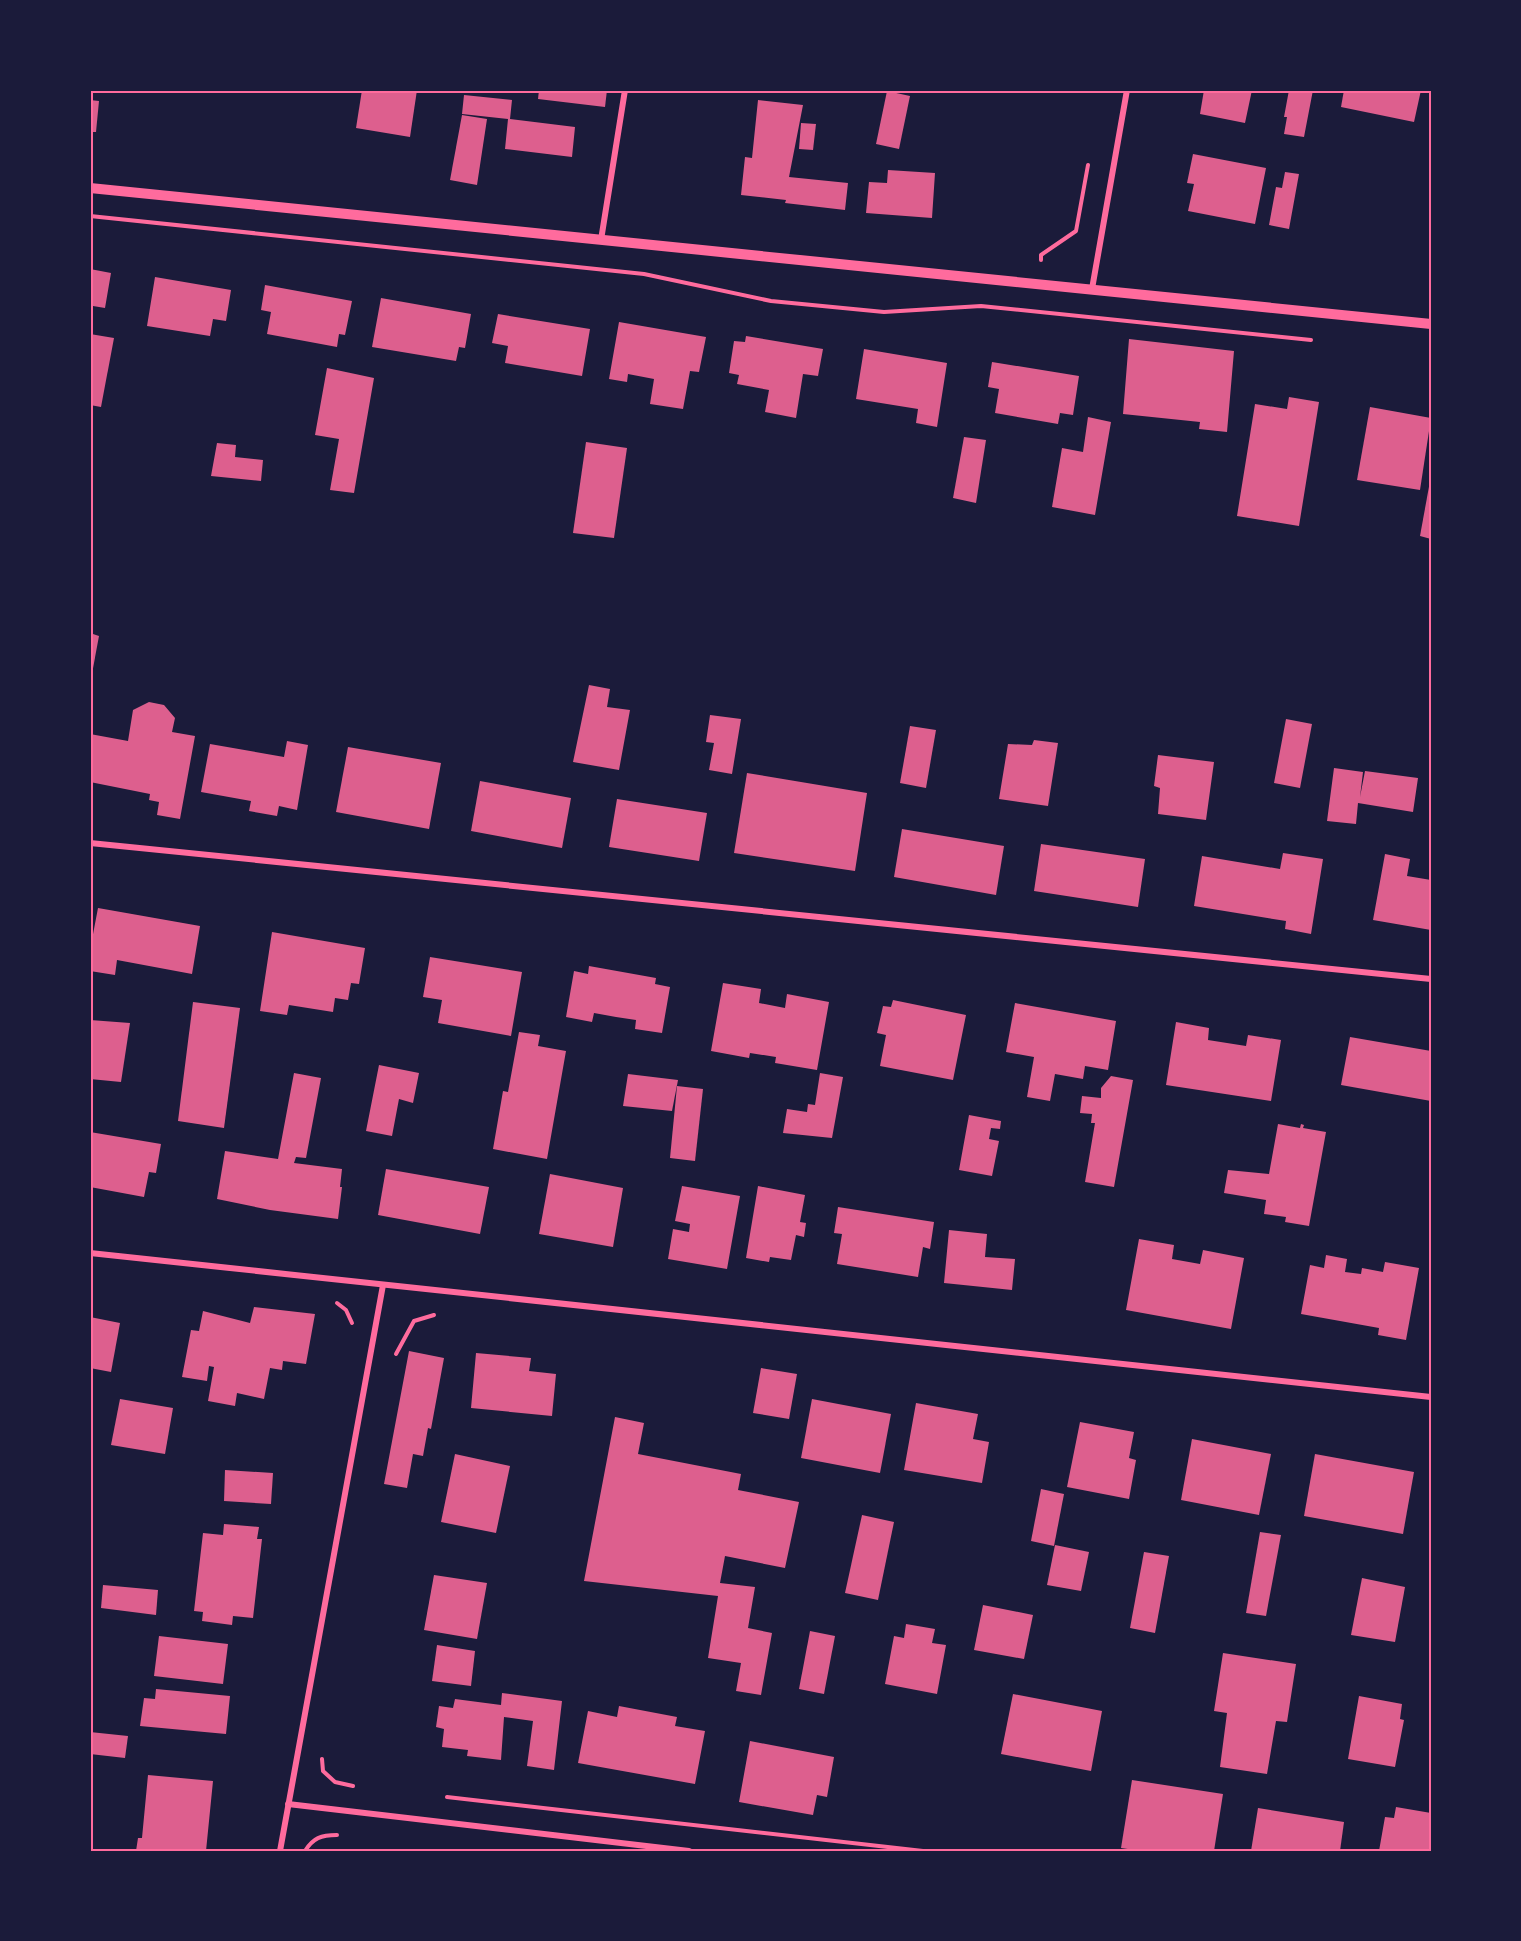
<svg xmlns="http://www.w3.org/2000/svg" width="1521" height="1941" viewBox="0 0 1521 1941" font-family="'Zilla Slab',serif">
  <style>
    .building { fill: #dd5f8e }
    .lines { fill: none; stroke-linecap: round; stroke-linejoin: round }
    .path { stroke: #ff6b9d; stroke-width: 4 }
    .minor { stroke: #ff6b9d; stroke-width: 6 }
    .tertiary { stroke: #ff6b9d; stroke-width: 10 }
    .neatline { fill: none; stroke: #ff6b9d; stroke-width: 2 }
  </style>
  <rect width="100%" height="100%" fill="#1b1b3a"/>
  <g class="building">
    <polygon points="362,90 417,90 410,137 356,128"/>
    <polygon points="539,90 607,90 605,107 538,99"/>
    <polygon points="1204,90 1252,90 1245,123 1200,114"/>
    <polygon points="1289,90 1313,90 1304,137 1284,134 1287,117 1284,117"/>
    <polygon points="1344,90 1421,90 1414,122 1341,107"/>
    <polygon points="887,91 910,96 899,149 876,144"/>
    <polygon points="464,95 512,100 510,119 575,127 572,157 505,149 508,119 462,114"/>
    <polygon points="90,100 99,101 96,132 90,132"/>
    <polygon points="758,100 803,105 789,177 848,183 845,210 785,203 786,200 741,195 745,157 752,158"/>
    <polygon points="462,115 487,119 477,185 450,180"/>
    <polygon points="801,123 816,124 813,150 799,149"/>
    <polygon points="1193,154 1266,168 1255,224 1188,211 1194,184 1187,183"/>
    <polygon points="888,170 935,173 932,218 866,213 869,182 887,183"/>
    <polygon points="1285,172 1299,174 1289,229 1269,225 1276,187 1282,188"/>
    <polygon points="90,269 111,273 105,308 93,306 91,317"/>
    <polygon points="155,277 231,290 226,321 213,319 210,336 147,326"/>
    <polygon points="265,285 352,301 345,335 339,334 337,347 267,334 271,312 261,310"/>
    <polygon points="381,298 471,314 465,348 459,347 456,361 372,347"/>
    <polygon points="498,314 590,329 582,376 505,363 508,346 492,343"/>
    <polygon points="619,322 706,337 699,372 690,371 683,409 650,404 654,379 628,374 627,382 609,379"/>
    <polygon points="90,334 114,338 101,407 90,405"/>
    <polygon points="746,336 823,349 818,376 803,374 796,418 765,412 769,390 737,384 739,375 729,373 734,341 745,342"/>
    <polygon points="1129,339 1234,351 1227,432 1199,429 1200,422 1123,414"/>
    <polygon points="864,349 947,363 937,427 916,423 918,409 856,399"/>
    <polygon points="992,362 1079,376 1073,415 1060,413 1058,424 995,413 999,389 988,387"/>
    <polygon points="327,368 374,378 354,493 330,490 339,439 315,435"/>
    <polygon points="1289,397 1319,402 1299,526 1237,516 1255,404 1287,409"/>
    <polygon points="1370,407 1431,418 1420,490 1357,480"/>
    <polygon points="1088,417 1111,422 1095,515 1052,507 1062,448 1083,452"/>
    <polygon points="964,437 986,440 976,503 953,498"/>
    <polygon points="586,442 627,448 614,538 573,533"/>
    <polygon points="217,443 236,445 235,457 263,460 261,481 211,476"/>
    <polygon points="1430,481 1431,481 1431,539 1420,536"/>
    <polygon points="90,633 99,636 91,679 90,679"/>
    <polygon points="589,685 610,689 607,707 630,710 619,770 573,762"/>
    <polygon points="149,702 164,705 175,718 172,732 195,736 180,819 157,815 159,802 149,800 150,794 90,782 90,734 128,741 133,710"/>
    <polygon points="710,715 741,719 732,774 709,770 714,743 706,742"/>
    <polygon points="1286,719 1312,724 1300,788 1274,783"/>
    <polygon points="910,726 936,730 926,788 900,783"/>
    <polygon points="1034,740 1058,743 1048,806 999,799 1008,744 1032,745"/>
    <polygon points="287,741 308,745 297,810 279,806 277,816 249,811 251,801 201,792 210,744 284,757"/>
    <polygon points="348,747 441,763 429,829 336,812"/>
    <polygon points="1158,755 1214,762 1206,820 1158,814 1160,788 1154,786"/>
    <polygon points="1334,768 1363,772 1360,797 1365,771 1418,778 1413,812 1358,803 1356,824 1327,821"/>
    <polygon points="747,773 867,793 855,871 734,853"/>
    <polygon points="480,781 571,798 562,848 471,831"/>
    <polygon points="617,799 707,813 699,861 609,847"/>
    <polygon points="902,829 1004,846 996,895 894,877"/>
    <polygon points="1041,844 1145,859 1138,907 1034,891"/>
    <polygon points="1283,853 1323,859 1311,934 1285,929 1286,921 1194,906 1202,856 1280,869"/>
    <polygon points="1385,854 1410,859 1407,876 1431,880 1431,930 1373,920"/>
    <polygon points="98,908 200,926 192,974 117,960 115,975 90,971 90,950"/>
    <polygon points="272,932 365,948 359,984 351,983 348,1000 335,998 333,1012 289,1005 287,1015 260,1011"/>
    <polygon points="430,957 522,972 511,1036 438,1023 442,1000 423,997"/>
    <polygon points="589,966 656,978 655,984 670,987 662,1033 635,1029 636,1020 616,1017 594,1013 592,1022 566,1017 574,971 588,974"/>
    <polygon points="723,983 761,989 759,1003 785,1008 787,994 829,1002 817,1070 775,1063 776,1057 750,1053 749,1058 711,1051"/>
    <polygon points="893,1000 966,1015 953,1080 880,1066 886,1035 877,1033 883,1006 891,1007"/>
    <polygon points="193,1002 240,1008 224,1128 178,1121"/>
    <polygon points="1015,1003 1116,1021 1108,1070 1085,1066 1083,1079 1055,1074 1050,1101 1027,1097 1034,1057 1006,1052"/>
    <polygon points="90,1020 130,1023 121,1082 90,1079"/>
    <polygon points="1176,1022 1209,1028 1208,1040 1246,1046 1248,1035 1281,1040 1271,1101 1166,1085"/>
    <polygon points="519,1032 540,1035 538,1046 566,1051 547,1159 493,1149 503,1091 508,1092"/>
    <polygon points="1350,1037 1431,1051 1431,1101 1341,1085"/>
    <polygon points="379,1065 419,1073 413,1103 399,1099 392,1136 366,1131"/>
    <polygon points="294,1073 321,1078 306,1158 296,1157 294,1163 342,1169 340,1187 342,1187 338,1219 270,1210 217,1199 225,1151 278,1159"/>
    <polygon points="820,1073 843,1077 832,1138 783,1133 787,1109 807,1112 808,1104 815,1105"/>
    <polygon points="628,1074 678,1080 672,1111 623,1106"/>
    <polygon points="1111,1076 1133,1080 1114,1187 1085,1182 1095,1123 1091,1123 1092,1114 1080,1113 1082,1096 1101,1098 1101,1088"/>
    <polygon points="677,1086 703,1089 695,1161 670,1158"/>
    <polygon points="969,1115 1001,1121 1000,1129 991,1128 989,1139 999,1141 992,1176 959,1170"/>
    <polygon points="1278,1124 1300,1128 1301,1124 1304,1125 1303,1128 1326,1132 1309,1226 1285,1222 1286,1217 1264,1214 1266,1200 1224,1193 1228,1170 1269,1174"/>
    <polygon points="90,1132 161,1144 156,1173 149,1172 144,1197 90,1187"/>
    <polygon points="386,1169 489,1187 480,1234 378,1215"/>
    <polygon points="550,1174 623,1188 613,1247 539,1234"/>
    <polygon points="682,1186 740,1196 727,1269 668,1259 673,1229 689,1232 690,1224 675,1221"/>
    <polygon points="758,1186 805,1195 800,1222 806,1223 804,1237 796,1235 791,1260 770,1257 769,1262 746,1258"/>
    <polygon points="838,1207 934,1222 930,1249 923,1247 918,1277 837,1264 842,1234 834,1233"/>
    <polygon points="949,1230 987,1234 985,1257 1015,1259 1012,1290 944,1283"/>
    <polygon points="1139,1239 1174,1245 1172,1259 1200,1264 1203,1250 1244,1258 1231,1329 1126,1310"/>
    <polygon points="1326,1255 1347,1259 1345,1272 1361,1274 1362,1268 1383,1272 1385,1262 1419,1268 1406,1340 1378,1335 1379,1328 1301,1314 1310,1265 1324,1268"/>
    <polygon points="254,1307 315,1314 306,1364 283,1361 282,1370 270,1368 264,1399 237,1393 235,1406 208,1401 214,1367 209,1366 207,1381 182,1377 191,1330 199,1331 203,1311 250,1323"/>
    <polygon points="90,1317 120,1323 111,1372 90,1368"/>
    <polygon points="409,1351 444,1358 431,1429 428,1428 423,1456 413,1454 407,1488 384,1484"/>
    <polygon points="476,1353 531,1358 529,1371 556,1374 552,1416 471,1408"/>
    <polygon points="761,1368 797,1374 789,1419 753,1413"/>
    <polygon points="120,1399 173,1408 165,1454 111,1445"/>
    <polygon points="812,1399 891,1414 880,1473 801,1458"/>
    <polygon points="916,1403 978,1414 973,1439 989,1442 982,1483 904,1470"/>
    <polygon points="615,1417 644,1423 638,1454 741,1474 738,1490 799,1502 785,1568 725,1556 720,1583 755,1587 748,1628 772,1633 761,1695 736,1691 741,1663 708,1658 718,1596 584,1581"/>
    <polygon points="1080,1422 1134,1432 1129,1458 1136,1460 1129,1499 1067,1487"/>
    <polygon points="1192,1439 1271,1454 1259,1515 1181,1500"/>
    <polygon points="455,1454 510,1466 496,1533 441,1522"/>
    <polygon points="1315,1454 1414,1472 1403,1534 1304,1516"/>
    <polygon points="225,1470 273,1473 271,1504 224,1501"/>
    <polygon points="1041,1489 1064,1494 1054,1546 1031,1541"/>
    <polygon points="862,1515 894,1522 878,1600 845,1593"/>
    <polygon points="224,1524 259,1527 257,1539 262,1539 253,1618 233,1616 232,1625 202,1621 203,1612 194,1611 203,1533 223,1535"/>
    <polygon points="1260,1532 1281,1535 1266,1616 1246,1613"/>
    <polygon points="1055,1545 1089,1552 1081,1591 1047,1585"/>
    <polygon points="1144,1552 1169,1556 1155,1633 1130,1628"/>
    <polygon points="434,1575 487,1583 477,1639 424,1630"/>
    <polygon points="1362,1578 1405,1587 1395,1642 1351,1635"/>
    <polygon points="103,1585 158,1590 156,1615 101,1608"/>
    <polygon points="983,1605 1033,1615 1024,1659 974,1650"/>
    <polygon points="906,1624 935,1629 932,1643 946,1645 937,1694 885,1684 894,1636 904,1638"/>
    <polygon points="810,1631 835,1636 824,1694 799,1689"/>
    <polygon points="159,1636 228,1644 223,1684 154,1676"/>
    <polygon points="437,1645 475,1651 471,1686 432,1681"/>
    <polygon points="1223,1653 1296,1664 1287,1722 1276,1721 1267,1774 1220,1767 1227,1713 1214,1711"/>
    <polygon points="156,1689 230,1696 226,1734 140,1726 144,1698 155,1699"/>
    <polygon points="502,1693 562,1701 554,1770 527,1766 533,1721 504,1717 501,1760 467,1756 468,1750 442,1747 444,1729 436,1727 439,1706 453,1708 455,1699 501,1705"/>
    <polygon points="1013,1694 1102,1711 1091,1771 1001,1754"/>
    <polygon points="1359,1696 1402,1704 1400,1719 1404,1720 1395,1767 1348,1759"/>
    <polygon points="619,1706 677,1717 675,1726 705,1731 695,1784 578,1763 588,1711 617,1717"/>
    <polygon points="90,1732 128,1736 125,1758 90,1754"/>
    <polygon points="750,1741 834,1757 827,1797 817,1795 813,1815 739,1802"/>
    <polygon points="148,1775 213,1781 206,1851 136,1851 138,1838 142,1838"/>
    <polygon points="1132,1780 1223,1794 1214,1851 1141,1851 1121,1848"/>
    <polygon points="1396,1807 1431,1813 1431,1851 1379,1851 1385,1817 1394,1818"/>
    <polygon points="1258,1808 1344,1822 1340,1851 1251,1851"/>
  </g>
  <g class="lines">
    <g class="path">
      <polyline points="90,216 644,274 771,301 884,312 981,306 1311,340"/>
      <polyline points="1041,260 1041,255 1076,231 1088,165"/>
      <polyline points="337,1303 346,1310 352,1323"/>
      <polyline points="396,1354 414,1321 434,1315"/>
      <polyline points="322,1759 323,1771 335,1782 353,1786"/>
      <polyline points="447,1797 923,1851"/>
      <path d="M305 1851C313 1838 321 1835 337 1835"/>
    </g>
    <g class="minor">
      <polyline points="601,240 625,90"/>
      <polyline points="1092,289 1127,90"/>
      <polyline points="90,843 1431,979"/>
      <polyline points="90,1253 1431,1397"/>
      <polyline points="288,1804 689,1851"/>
      <polyline points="280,1851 383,1285"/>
    </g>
    <polyline class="tertiary" points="90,188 1431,324"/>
  </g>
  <rect width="1521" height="1941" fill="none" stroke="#1b1b3a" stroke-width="183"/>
  <rect x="92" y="92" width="1338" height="1758" class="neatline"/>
</svg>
